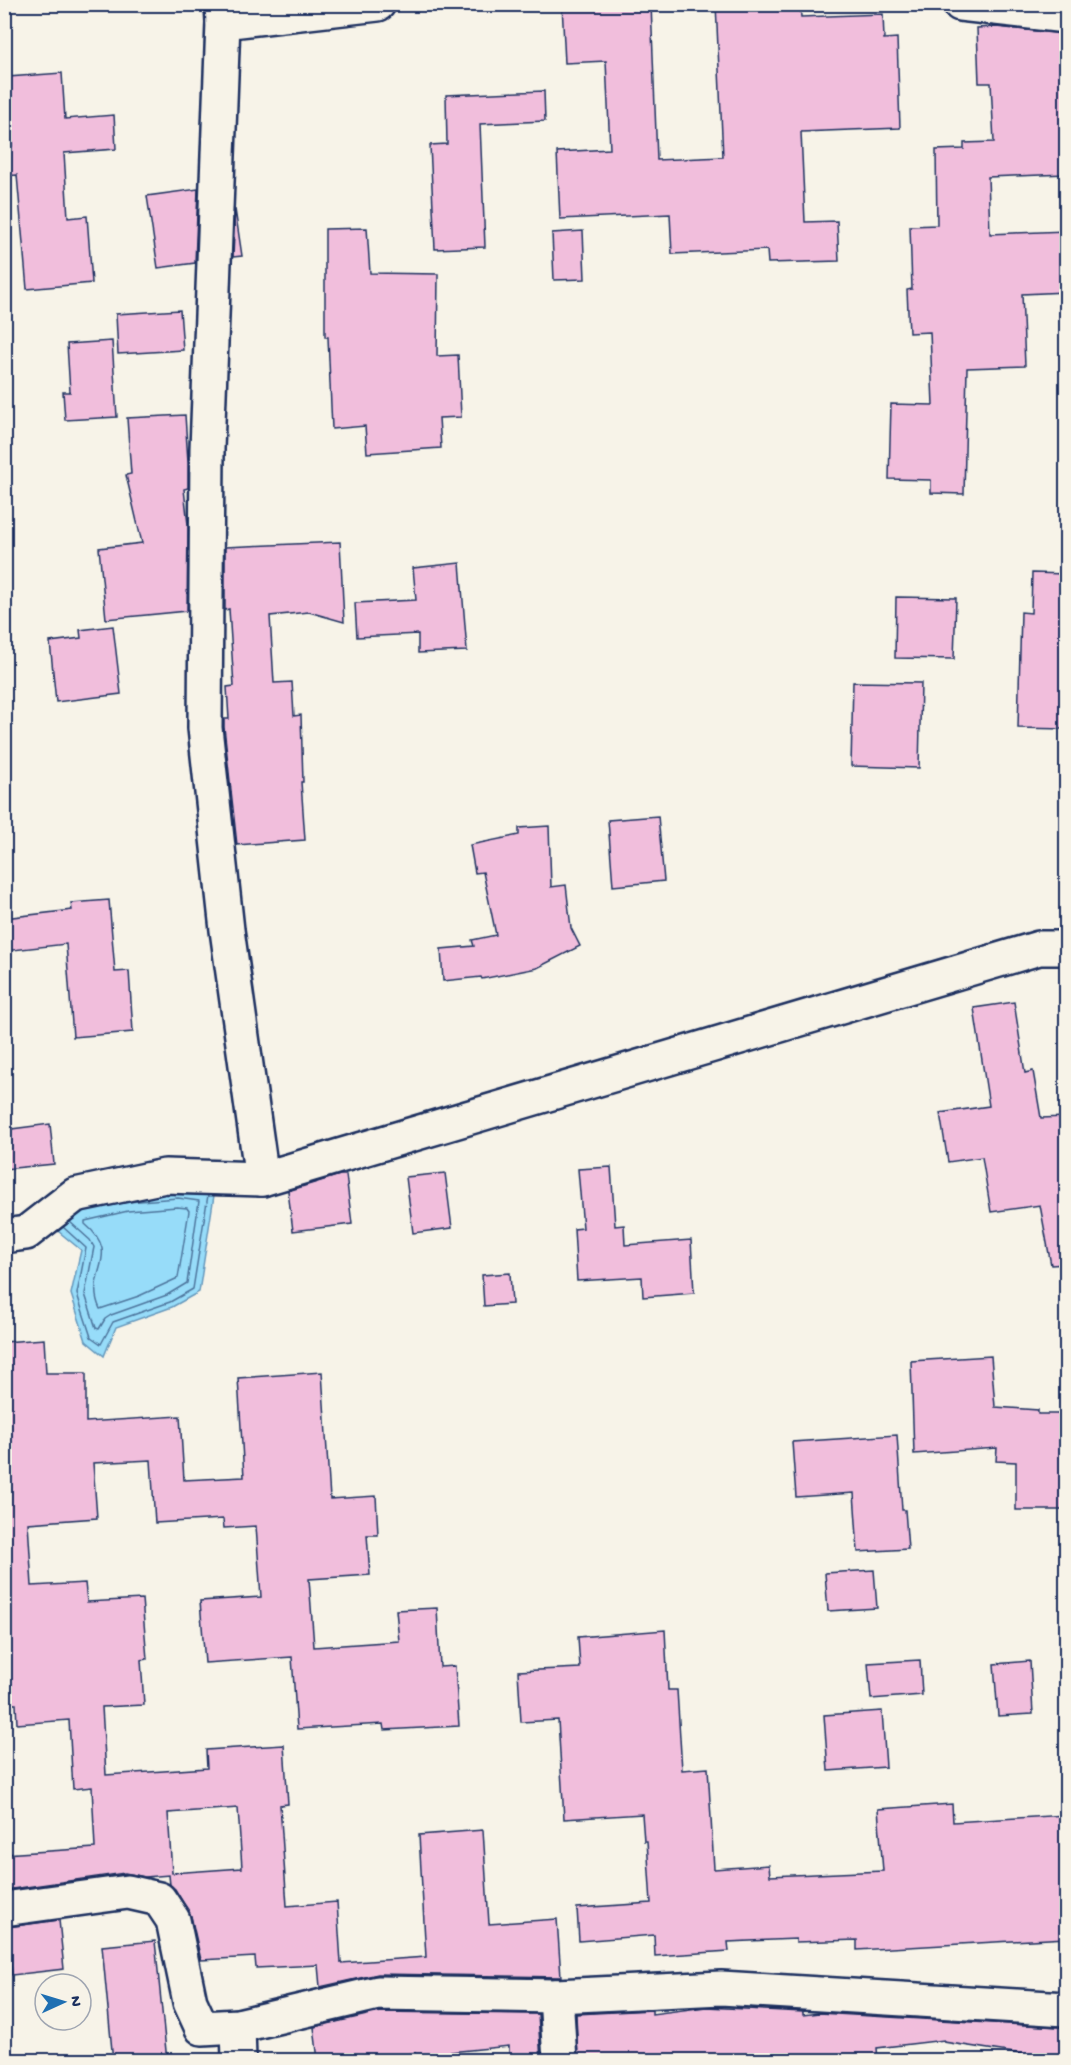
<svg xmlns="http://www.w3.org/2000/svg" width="1071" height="2065" viewBox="0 0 1071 2065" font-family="'Gochi Hand',sans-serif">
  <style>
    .water { fill: #97dcf9; stroke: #6597bb; stroke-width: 1.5 }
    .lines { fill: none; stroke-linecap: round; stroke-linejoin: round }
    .shore { stroke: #4d749c; stroke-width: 1.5 }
    .building { fill: #f1bedc; stroke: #1b2f5e; stroke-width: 1.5; fill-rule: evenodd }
    .minor-casing { stroke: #1b2f5e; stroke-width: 38 }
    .minor { stroke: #f7f3e8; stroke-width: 33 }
  </style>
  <rect width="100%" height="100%" fill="#f7f3e8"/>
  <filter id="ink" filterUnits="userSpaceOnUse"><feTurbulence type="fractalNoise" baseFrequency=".0167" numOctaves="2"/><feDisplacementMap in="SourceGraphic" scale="12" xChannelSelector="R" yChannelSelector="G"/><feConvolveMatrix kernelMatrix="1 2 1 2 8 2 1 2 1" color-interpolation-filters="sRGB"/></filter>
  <g filter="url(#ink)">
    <polygon class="water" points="215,1189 199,1292 172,1307 116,1327 104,1356 86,1341 71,1294 81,1250 47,1222 75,1199"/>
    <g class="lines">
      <g class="shore">
        <path d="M177 1207 187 1208 189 1211 178 1278 139 1296 100 1309C83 1272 124 1257 85 1224V1221L128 1211Z"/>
        <polyline points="70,1222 90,1240 94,1247 85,1294 96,1328 99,1329 105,1319 111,1315 167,1295 187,1283 199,1201 178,1198 127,1202"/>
        <polyline points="63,1227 86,1248 77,1294 91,1337 101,1344 113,1322 170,1302 193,1289 208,1195"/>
      </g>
    </g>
    <g class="building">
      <polygon points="562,4 651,4 657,160 723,157 716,4 800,4 801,17 883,14 884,39 897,38 900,128 801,132 805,222 837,221 839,261 768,263 767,250 672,254 670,214 560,219 557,152 610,149 606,61 565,63"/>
      <polygon points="996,27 1066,34 1066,174 988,177 990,234 1066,231 1066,292 1022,294 1025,366 967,368 964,494 931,493 931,480 889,479 891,404 933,405 930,332 909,333 907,290 912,289 910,226 937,225 936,150 964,149 964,143 994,142 991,83 979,83 977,28"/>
      <polygon points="62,73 65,119 114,115 116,149 64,153 68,218 87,216 92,283 27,289 17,175 4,176 4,147 12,146 8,77"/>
      <polygon points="544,91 545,121 480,124 485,247 435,249 430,145 447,144 446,95"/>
      <polygon points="198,189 195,263 158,268 147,196"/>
      <polygon points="235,209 242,256 233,257"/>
      <polygon points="367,228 370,273 438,274 437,356 458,355 461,417 439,418 441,448 367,453 365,426 332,429 328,337 325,337 325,229"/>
      <polygon points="583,231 585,279 554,280 552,233"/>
      <polygon points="180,310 183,350 118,354 116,314"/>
      <polygon points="112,341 117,417 65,420 63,392 70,392 67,344"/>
      <polygon points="185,415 188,462 188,488 184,489 188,525 187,611 106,619 99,548 142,543 126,475 131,474 127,418"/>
      <polygon points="340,542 344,622 309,612 270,616 274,683 292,682 294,716 301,715 303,782 301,782 305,840 237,845 224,727 224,719 229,719 227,687 234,686 229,609 225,610 225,547"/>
      <polygon points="460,563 467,651 418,653 418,634 357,637 355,603 416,600 413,568"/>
      <polygon points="1032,573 1066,574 1066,729 1018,728 1021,612 1031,613"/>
      <polygon points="896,597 956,598 954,659 895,658"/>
      <polygon points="113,626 121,694 56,702 50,642 81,638 80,630"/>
      <polygon points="853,682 921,683 919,768 851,766"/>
      <polygon points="658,816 664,881 613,886 608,820"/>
      <polygon points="549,826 551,887 566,885 571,928 580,946 537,968 482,979 481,977 443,981 441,949 474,946 472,940 496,935 483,872 475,873 470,845 519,835 519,828"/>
      <polygon points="109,900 115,972 129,971 133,1032 73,1037 66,944 4,951 4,918 72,910 71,903"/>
      <polygon points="1014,1002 1025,1073 1033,1071 1041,1118 1066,1117 1066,1264 1051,1265 1040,1205 991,1212 982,1157 948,1162 940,1113 989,1106 974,1008"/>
      <polygon points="50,1124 54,1164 4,1169 4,1130"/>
      <polygon points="611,1167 615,1226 624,1225 625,1245 691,1240 694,1293 643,1297 642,1277 577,1281 574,1229 583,1228 578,1169"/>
      <polygon points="445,1173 452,1228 413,1233 406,1177"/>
      <polygon points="340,1175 346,1175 352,1224 293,1231 288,1191"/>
      <polygon points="510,1273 512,1304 484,1306 482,1275"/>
      <path d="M44 1339 46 1373H86V1422L180 1416 184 1480 244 1477 238 1378 322 1372 330 1499 376 1496 378 1535H367L370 1575 309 1579 314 1647 399 1641 396 1610 437 1608 440 1667 455 1666 459 1726 384 1730 383 1724 297 1729 292 1657 205 1663 200 1601 261 1597 256 1526 224 1528 223 1519 155 1523 151 1460 93 1463 97 1518 28 1523 32 1586 85 1583 87 1602 142 1599 147 1659 141 1660 144 1705 102 1707 106 1775 207 1768 206 1750 284 1745 288 1804 280 1805 287 1906 337 1902 341 1963 426 1957 419 1835 483 1830 489 1924 557 1919 561 1977 378 1974 320 1987 318 1965 256 1968 255 1957 201 1960 191 1916 175 1889 170 1885 169 1875 145 1877 125 1873 5 1890 4 1854 95 1848 92 1787 73 1789 69 1720 17 1724 16 1704H4V1342ZM238 1808 242 1868 172 1873 168 1813Z"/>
      <polygon points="991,1356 995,1407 1038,1410 1038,1414 1066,1414 1066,1510 1016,1510 1016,1462 996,1461 997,1448 914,1454 911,1361"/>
      <polygon points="897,1435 902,1510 905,1510 908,1549 858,1552 854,1493 796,1497 792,1442"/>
      <polygon points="874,1570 877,1608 828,1611 825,1573"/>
      <polygon points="665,1630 668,1690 677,1690 682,1770 708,1768 714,1869 769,1865 770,1876 883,1871 878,1809 952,1804 953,1822 1066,1815 1066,1938 857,1950 857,1940 796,1942 796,1939 728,1942 729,1951 655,1956 654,1935 579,1941 577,1908 651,1903 647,1841 644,1841 642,1814 564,1819 558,1720 521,1722 518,1671 580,1668 578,1637"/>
      <polygon points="920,1660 922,1695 871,1699 868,1663"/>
      <polygon points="1030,1661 1033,1714 998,1716 994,1664"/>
      <polygon points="882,1711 886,1767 828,1771 824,1715"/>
      <polygon points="59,1920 64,1969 12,1975 8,1927"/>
      <polygon points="155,1941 167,2061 113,2061 102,1946"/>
      <polygon points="706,2007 803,2012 803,2015 819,2013 1059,2027 1066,2029 1066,2061 1028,2061 1027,2055 944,2042 944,2040 877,2048 878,2061 578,2061 576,2014 652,2010 652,2014"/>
      <polygon points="380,2012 538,2014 541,2061 509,2061 509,2046 451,2052 452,2055 415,2059 415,2053 357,2059 357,2055 318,2060 314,2027"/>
    </g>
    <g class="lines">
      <defs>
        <g id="minor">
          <polyline points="222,4 223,22 378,4"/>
          <polyline points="960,4 1066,16"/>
          <polyline points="223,22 207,449 205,728 227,930 262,1179 1039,948 1066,948"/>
          <polyline points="4,1236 26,1233 75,1195 165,1176 262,1179"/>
          <polyline points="4,1909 128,1892 159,1899 173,1920 190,2002 202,2028 238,2026 378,1993 556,1996 721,1988 1066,2009"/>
          <polyline points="556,1996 560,2060"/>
          <polyline points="238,2026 239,2060"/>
        </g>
      </defs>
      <use href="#minor" class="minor-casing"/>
      <use href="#minor" class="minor"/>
    </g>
  </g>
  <rect width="1071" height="2065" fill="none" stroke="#f7f3e8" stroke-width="24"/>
  <rect x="12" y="12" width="1047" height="2041" fill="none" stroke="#1b2f5e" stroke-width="2" filter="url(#ink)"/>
  <g transform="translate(63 2002) rotate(86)"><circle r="28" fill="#f7f3e8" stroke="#9fa5b1" stroke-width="1.5"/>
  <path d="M0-4.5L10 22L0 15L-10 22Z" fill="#1f6fb2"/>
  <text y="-9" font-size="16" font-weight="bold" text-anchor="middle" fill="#1b2f5e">N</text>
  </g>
</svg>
